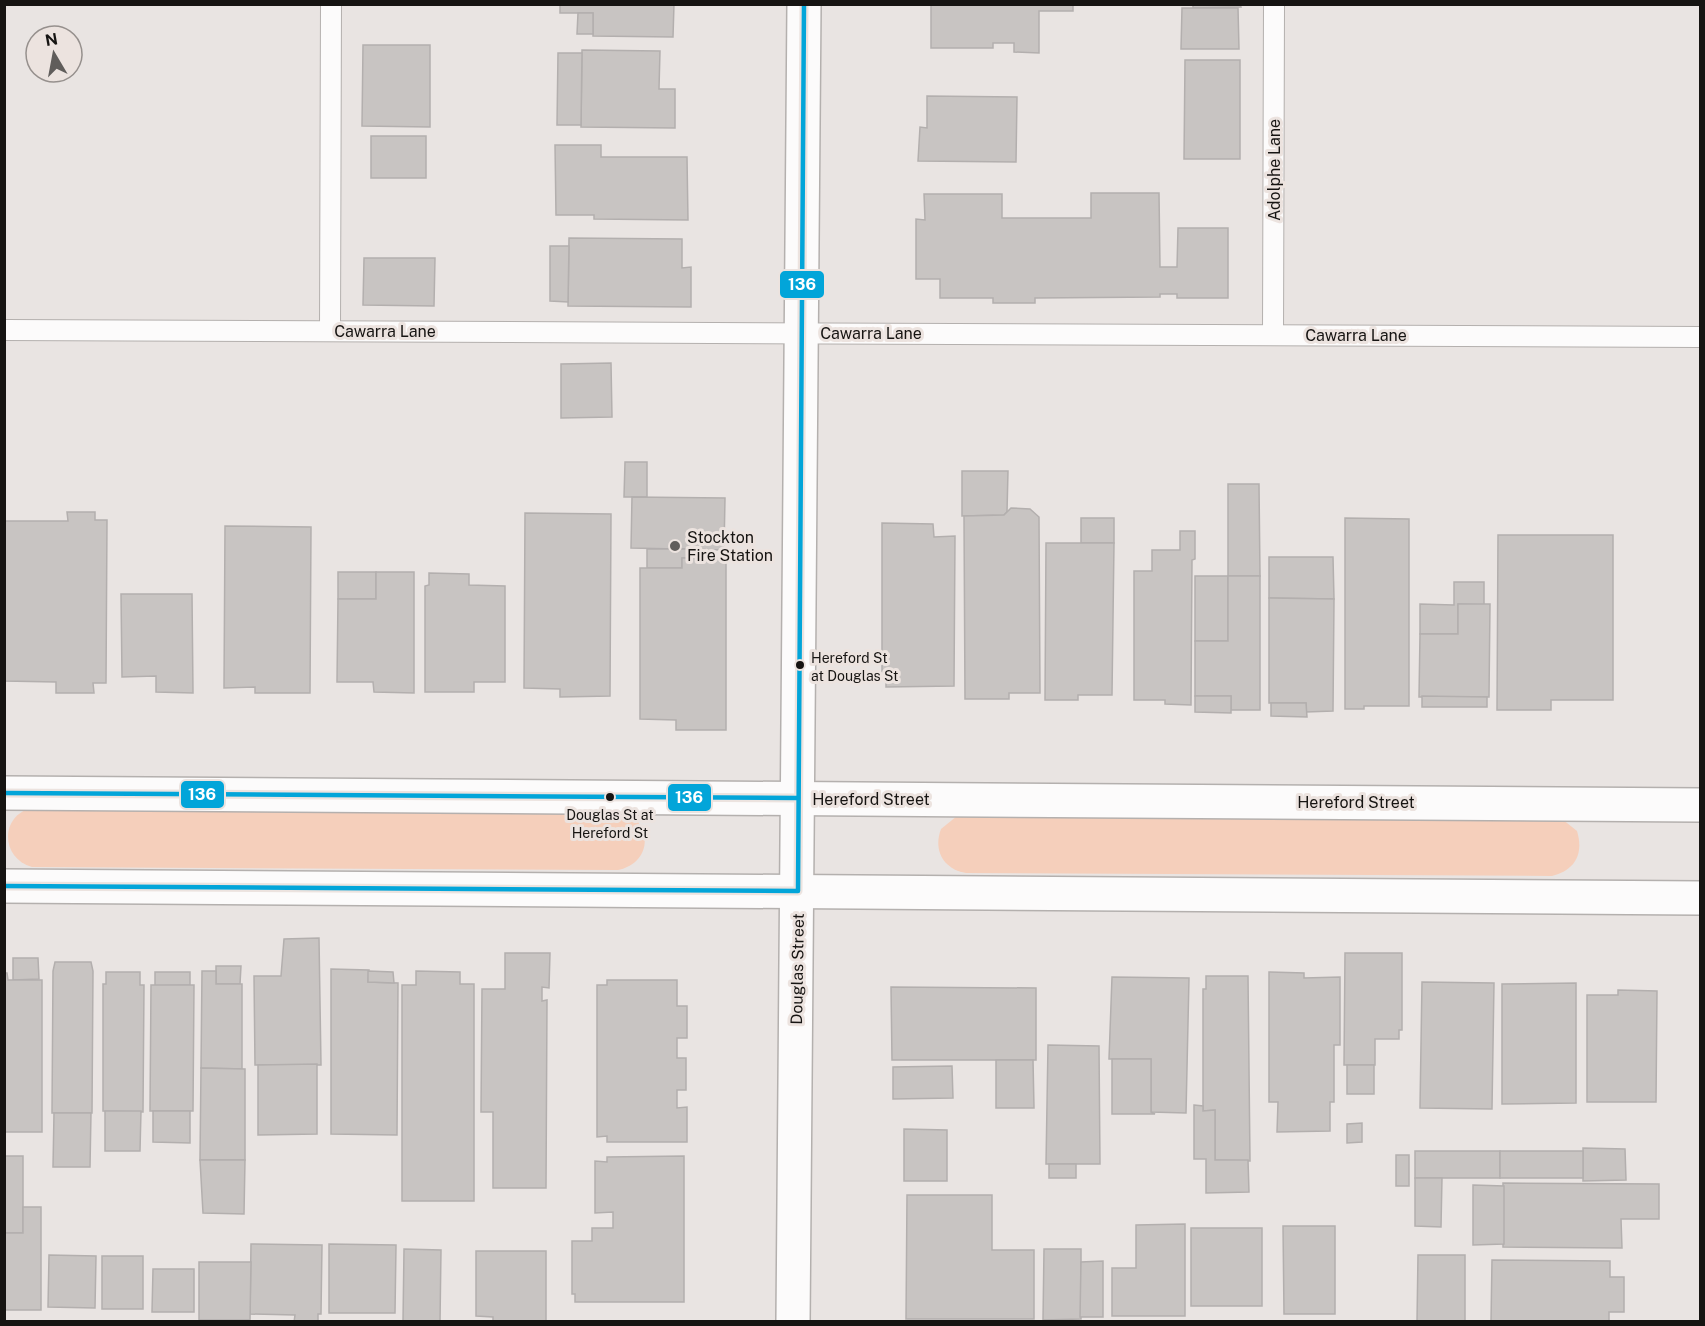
<svg xmlns="http://www.w3.org/2000/svg" width="1705" height="1326" viewBox="0 0 1705 1326" font-family="'Public Sans',sans-serif">
  <style>
    .green { fill: #f5cfbb }
    .building { fill: #c8c4c2; stroke: #b3afae; stroke-width: 1.5 }
    .lines { fill: none; stroke-linecap: round; stroke-linejoin: round }
    .lane-casing { stroke: #b4b0ae; stroke-width: 22 }
    .street-casing { stroke: #b4b0ae; stroke-width: 36 }
    .lane { stroke: #fcfbfb; stroke-width: 20 }
    .street { stroke: #fcfbfb; stroke-width: 33 }
    .bus-1-casing { stroke: #ece3df; stroke-width: 9 }
    .bus-1 { stroke: #02a5d9; stroke-width: 4.5 }
    .poi-dot { fill: #605d5b; stroke: #ece3df; stroke-width: 2 }
    .bus-dot { fill: #161412; stroke: #ece3df; stroke-width: 2 }
    .labels { text-anchor: middle; stroke-width: 6; stroke-linejoin: round; paint-order: stroke }
    .bus-label { font-size: 14px; fill: #161412; stroke: #ece3df; text-anchor: start }
    .street-label { font-size: 16px; fill: #161412; stroke: #ece3df }
    .poi-label { font-size: 16px; fill: #161412; stroke: #ece3df; text-anchor: start }
    .line-badge { stroke: #ece3df; stroke-width: 2 }
    .badge-label { font-size: 16px; text-anchor: middle; font-weight: bold; fill: #fff }
  </style>
  <rect width="100%" height="100%" fill="#e9e4e2"/>
  <g class="green">
    <path d="M32 808 628 813C654 830 649 864 618 870L32 867C0 858 0 815 32 808Z"/>
    <path d="M957 816 1562 819 1577 831C1584 854 1575 870 1552 876L966 873C943 869 933 850 941 829Z"/>
  </g>
  <g class="building">
    <polygon points="560,4 674,4 673,37 593,36 593,13 560,13"/>
    <polygon points="931,4 1073,4 1073,11 1039,11 1039,53 1014,52 1014,43 993,43 993,48 931,48"/>
    <polygon points="1193,4 1240,4 1241,7 1193,8"/>
    <polygon points="1182,8 1238,8 1239,49 1181,49"/>
    <polygon points="578,13 593,13 593,34 577,34"/>
    <polygon points="363,45 430,45 430,127 362,126"/>
    <polygon points="582,50 660,51 659,89 675,89 675,128 581,127"/>
    <polygon points="558,53 582,53 581,125 557,125"/>
    <polygon points="1185,60 1240,60 1240,159 1184,159"/>
    <polygon points="927,96 1017,97 1016,162 918,161 920,127 927,128"/>
    <rect x="371" y="136" width="55" height="42"/>
    <polygon points="555,145 601,145 601,157 687,157 688,220 594,219 594,215 556,215"/>
    <polygon points="1091,193 1159,193 1160,267 1177,267 1178,228 1228,228 1228,298 1177,298 1177,294 1160,294 1160,297 1035,298 1035,303 993,303 993,298 940,298 940,279 916,279 916,219 925,220 924,194 1002,194 1002,218 1091,218"/>
    <polygon points="569,238 682,239 682,268 691,267 691,307 568,306"/>
    <polygon points="550,246 569,246 568,302 550,301"/>
    <polygon points="364,258 435,258 434,306 363,305"/>
    <polygon points="611,363 612,417 561,418 561,364"/>
    <polygon points="625,462 647,462 647,497 624,497"/>
    <polygon points="962,471 1008,471 1007,512 1004,515 962,516"/>
    <polygon points="1228,484 1259,484 1260,576 1228,576"/>
    <polygon points="632,497 725,498 724,550 631,548"/>
    <polygon points="1011,508 1030,509 1039,517 1040,693 1009,693 1009,699 965,699 964,516 1004,515"/>
    <polygon points="67,512 95,512 95,520 107,520 106,683 93,683 94,693 56,693 56,682 4,681 4,521 68,521"/>
    <polygon points="525,513 611,514 610,696 560,697 560,689 524,688"/>
    <rect x="1081" y="518" width="33" height="25"/>
    <polygon points="1345,518 1409,519 1409,706 1364,706 1364,709 1345,709"/>
    <polygon points="882,523 933,524 934,537 955,536 954,686 886,687 886,671 882,672"/>
    <polygon points="225,526 311,527 310,693 255,693 255,687 224,688"/>
    <polygon points="1180,531 1195,531 1195,559 1192,560 1191,705 1165,704 1165,700 1134,700 1134,571 1152,571 1152,550 1180,550"/>
    <polygon points="1498,535 1613,535 1613,700 1551,700 1551,710 1497,710"/>
    <polygon points="1046,543 1114,543 1112,695 1078,695 1078,700 1045,700"/>
    <polygon points="647,549 688,549 689,558 682,558 682,568 647,568"/>
    <polygon points="1269,557 1333,557 1334,599 1269,598"/>
    <polygon points="682,558 726,558 726,730 676,730 676,720 640,719 640,568 682,568"/>
    <rect x="338" y="572" width="38" height="27"/>
    <polygon points="376,572 414,572 414,693 374,692 373,682 337,682 338,599 376,599"/>
    <polygon points="429,573 469,574 469,585 505,586 505,682 474,682 474,692 425,692 425,586 429,585"/>
    <rect x="1195" y="576" width="33" height="65"/>
    <polygon points="1228,576 1260,576 1260,710 1231,710 1231,696 1195,696 1195,641 1228,641"/>
    <polygon points="1454,582 1484,582 1484,605 1458,604 1458,634 1420,634 1420,604 1454,605"/>
    <polygon points="121,594 192,594 193,693 156,692 156,676 122,677"/>
    <polygon points="1269,598 1334,599 1333,711 1306,712 1306,703 1269,703"/>
    <polygon points="1458,604 1490,604 1489,697 1419,697 1420,634 1458,634"/>
    <polygon points="1195,696 1231,696 1231,713 1195,712"/>
    <polygon points="1422,696 1487,697 1487,707 1422,707"/>
    <polygon points="1271,703 1306,703 1307,717 1271,716"/>
    <polygon points="319,938 321,1065 255,1065 254,976 281,976 284,939"/>
    <polygon points="505,953 550,953 549,988 542,987 542,1001 547,1000 546,1188 493,1188 493,1112 481,1112 482,989 505,989"/>
    <polygon points="1345,953 1402,953 1402,1030 1399,1030 1399,1039 1375,1039 1375,1065 1344,1065"/>
    <polygon points="13,958 38,958 39,979 13,980"/>
    <polygon points="55,962 91,962 93,971 92,1113 52,1113 53,971"/>
    <polygon points="216,966 241,966 240,984 216,984"/>
    <polygon points="331,969 369,970 368,982 398,983 397,1135 331,1134"/>
    <polygon points="202,971 216,971 216,984 242,984 242,1069 201,1068"/>
    <polygon points="368,971 393,972 394,983 368,982"/>
    <polygon points="416,971 460,972 460,984 474,984 474,1201 402,1201 402,985 416,985"/>
    <polygon points="106,972 140,972 140,985 144,985 143,1112 103,1111 103,984 106,984"/>
    <polygon points="155,972 190,972 190,985 155,986"/>
    <polygon points="1269,972 1304,973 1304,978 1340,977 1340,1045 1334,1045 1334,1102 1330,1102 1330,1131 1277,1132 1278,1102 1269,1102"/>
    <polygon points="4,973 7,973 8,980 42,980 42,1132 4,1132"/>
    <polygon points="1206,976 1248,976 1250,1161 1215,1160 1215,1110 1203,1111 1203,989 1206,989"/>
    <polygon points="1112,977 1189,978 1186,1113 1151,1112 1151,1059 1109,1059"/>
    <polygon points="607,980 677,980 677,1006 687,1006 687,1038 677,1038 677,1058 686,1058 686,1090 677,1090 677,1108 687,1107 687,1142 607,1142 607,1136 597,1137 597,985 607,985"/>
    <polygon points="1422,982 1494,983 1492,1109 1420,1108"/>
    <polygon points="1576,983 1576,1103 1502,1104 1502,984"/>
    <polygon points="151,985 194,985 193,1111 150,1111"/>
    <polygon points="891,987 1036,988 1036,1060 892,1060"/>
    <polygon points="1618,990 1657,991 1656,1102 1587,1102 1587,995 1618,995"/>
    <polygon points="1048,1045 1099,1046 1100,1164 1046,1164"/>
    <polygon points="1112,1059 1151,1059 1151,1112 1155,1114 1112,1114"/>
    <polygon points="996,1060 1033,1060 1034,1108 996,1108"/>
    <polygon points="317,1064 317,1134 258,1135 258,1065"/>
    <rect x="1347" y="1065" width="27" height="29"/>
    <polygon points="952,1066 953,1098 893,1099 893,1067"/>
    <polygon points="201,1068 245,1069 245,1160 200,1160"/>
    <polygon points="1194,1105 1203,1106 1203,1111 1215,1110 1215,1160 1248,1160 1249,1192 1206,1193 1206,1159 1194,1159"/>
    <polygon points="105,1111 141,1111 140,1151 105,1151"/>
    <polygon points="153,1111 190,1111 190,1143 153,1142"/>
    <polygon points="54,1113 91,1113 90,1167 53,1167"/>
    <polygon points="1362,1123 1362,1142 1347,1143 1347,1124"/>
    <polygon points="904,1129 947,1130 947,1181 904,1181"/>
    <polygon points="1583,1148 1625,1149 1626,1180 1583,1181"/>
    <rect x="1415" y="1151" width="85" height="27"/>
    <rect x="1500" y="1151" width="83" height="27"/>
    <rect x="1396" y="1155" width="13" height="31"/>
    <rect x="4" y="1156" width="19" height="77"/>
    <polygon points="684,1156 684,1302 575,1302 575,1294 572,1294 572,1241 592,1241 592,1228 613,1228 613,1212 595,1213 595,1161 607,1162 607,1157"/>
    <polygon points="200,1160 245,1160 244,1214 203,1213"/>
    <rect x="1049" y="1164" width="27" height="14"/>
    <polygon points="1415,1178 1442,1178 1441,1227 1415,1226"/>
    <polygon points="1503,1183 1659,1184 1659,1219 1621,1219 1622,1248 1503,1247"/>
    <polygon points="1473,1185 1504,1186 1504,1244 1473,1245"/>
    <polygon points="907,1195 992,1195 992,1250 1034,1250 1034,1319 906,1319"/>
    <polygon points="23,1207 41,1207 41,1310 4,1310 4,1233 23,1233"/>
    <polygon points="1185,1224 1185,1316 1112,1316 1112,1268 1136,1268 1136,1225"/>
    <polygon points="1283,1226 1335,1226 1335,1314 1284,1314"/>
    <rect x="1191" y="1228" width="71" height="78"/>
    <polygon points="251,1244 322,1245 321,1314 318,1314 318,1322 294,1322 295,1315 250,1314"/>
    <polygon points="329,1244 396,1245 395,1313 329,1313"/>
    <polygon points="404,1249 441,1250 440,1322 403,1322"/>
    <polygon points="1044,1249 1081,1249 1081,1319 1043,1320"/>
    <polygon points="476,1251 546,1251 546,1321 493,1322 493,1317 476,1316"/>
    <polygon points="49,1255 96,1256 95,1308 48,1307"/>
    <polygon points="1418,1255 1465,1255 1465,1322 1417,1322"/>
    <rect x="102" y="1256" width="41" height="53"/>
    <polygon points="1492,1260 1610,1261 1610,1277 1624,1277 1624,1312 1609,1312 1609,1322 1491,1322"/>
    <polygon points="1103,1261 1103,1317 1080,1317 1081,1262"/>
    <polygon points="199,1262 251,1262 250,1320 199,1320"/>
    <polygon points="153,1269 194,1269 194,1312 152,1312"/>
  </g>
  <g class="lines">
    <defs>
      <g id="lane">
        <polyline points="4,330 1700,337"/>
        <polyline points="330,331 331,4"/>
        <polyline points="1273,335 1274,4"/>
      </g>
      <g id="street">
        <polyline points="4,793 1700,805"/>
        <polyline points="4,886 1700,898"/>
        <polyline points="793,1322 804,4"/>
      </g>
    </defs>
    <use href="#lane" class="lane-casing"/>
    <use href="#street" class="street-casing"/>
    <use href="#lane" class="lane"/>
    <use href="#street" class="street"/>
    <defs>
      <g id="bus-1">
        <polyline points="4,793 798,798"/>
        <polyline points="4,886 798,891 804,4"/>
      </g>
    </defs>
    <use href="#bus-1" class="bus-1-casing"/>
    <use href="#bus-1" class="bus-1"/>
  </g>
  <circle class="poi-dot" cx="675" cy="546" r="6"/>
  <g class="bus-dot">
    <circle cx="800" cy="665" r="5"/>
    <circle cx="610" cy="797" r="5"/>
  </g>
  <g class="labels">
    <g class="bus-label">
      <text x="811" y="663">Hereford St<tspan x="811" dy="18">at Douglas St</tspan></text>
      <text x="610" y="820" text-anchor="middle">Douglas St at<tspan x="610" dy="18">Hereford St</tspan></text>
    </g>
    <g class="street-label">
      <text transform="translate(1274 170) rotate(-90)" y="6">Adolphe Lane</text>
      <text x="385" y="337">Cawarra Lane</text>
      <text x="871" y="339">Cawarra Lane</text>
      <text x="1356" y="341">Cawarra Lane</text>
      <text x="871" y="805">Hereford Street</text>
      <text x="1356" y="808">Hereford Street</text>
      <text transform="translate(797 969) rotate(-89)" y="6">Douglas Street</text>
    </g>
    <g class="poi-label">
      <text x="687" y="543">Stockton<tspan x="687" dy="18">Fire Station</tspan></text>
    </g>
  </g>
  <g class="line-badge">
    <rect x="779" y="270" width="46" height="29" rx="6" fill="#02a5d9"/>
    <rect x="180" y="780" width="45" height="29" rx="6" fill="#02a5d9"/>
    <rect x="667" y="783" width="45" height="29" rx="6" fill="#02a5d9"/>
  </g>
  <g class="badge-label">
    <text x="802" y="290">136</text>
    <text x="202" y="800">136</text>
    <text x="689" y="803">136</text>
  </g>
  <rect width="1705" height="1326" fill="none" stroke="#161412" stroke-width="12"/>
  <g transform="translate(54 54) rotate(350)"><circle r="28" fill="#ece3df" stroke="#96908d" stroke-width="1.5"/>
  <path d="M0-4.5L10 22L0 15L-10 22Z" fill="#605d5b"/>
  <text y="-9" font-size="16" font-weight="bold" text-anchor="middle" fill="#161412">N</text>
  </g>
</svg>
